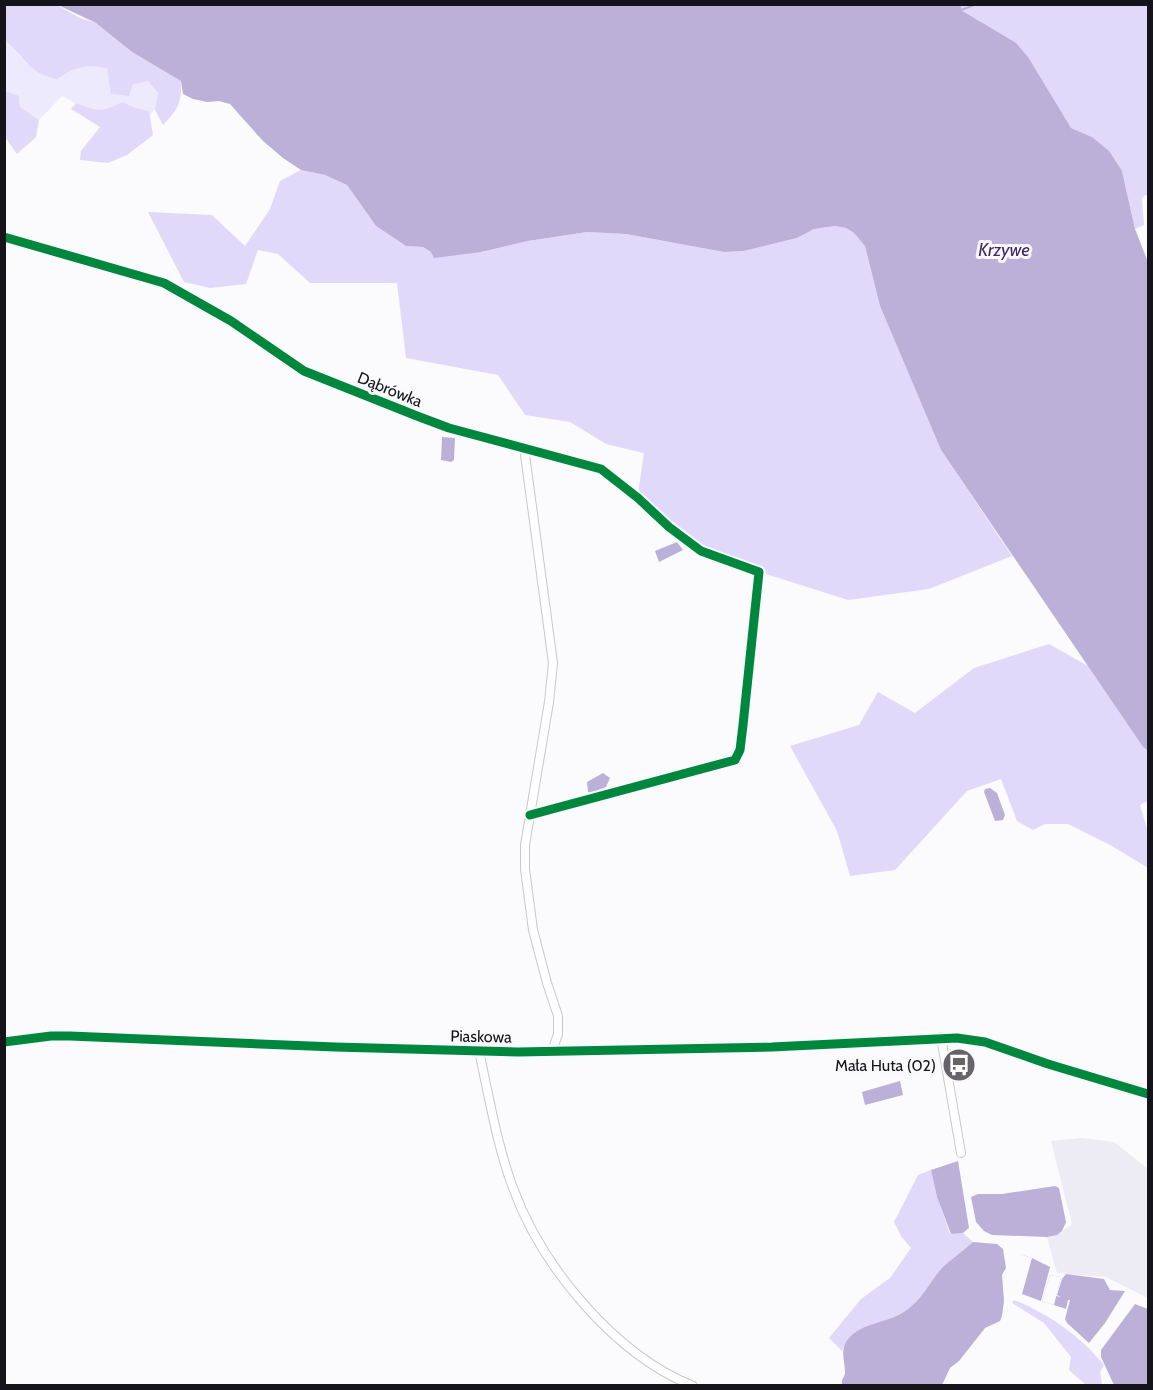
<svg xmlns="http://www.w3.org/2000/svg" width="1153" height="1390" viewBox="0 0 1153 1390" font-family="Cabin,sans-serif">
  <style>
    .built { fill: #edebf3 }
    .green { fill: #eeeafd }
    .forest { fill: #e1d9fa }
    .water { fill: #bbb0d8 }
    .pier { fill: #fbfafc }
    .lines { fill: none; stroke-linecap: round; stroke-linejoin: round }
    .stream { stroke: #bbb0d8; stroke-width: 2 }
    .minor-casing { stroke: #c8c7cc; stroke-width: 10 }
    .tertiary-casing { stroke: #c8c7cc; stroke-width: 11 }
    .minor { stroke: #fefeff; stroke-width: 8 }
    .tertiary { stroke: #fefeff; stroke-width: 9 }
    .cycleway-casing { stroke: #faf9fd; stroke-width: 13 }
    .cycleway { stroke: #00873e; stroke-width: 9 }
    .labels { text-anchor: middle; stroke-width: 6; stroke-linejoin: round; paint-order: stroke }
    .street-label { font-size: 16px; fill: #16141b; stroke: #faf9fd }
    .poi-label { font-size: 16px; fill: #16141b; stroke: #faf9fd; text-anchor: end }
    .water-label { font-size: 18px; font-style: italic; fill: #3e276a; stroke: #faf9fd }
  </style>
  <rect width="100%" height="100%" fill="#fbfafc"/>
  <polygon class="built" points="1082,1138 1114,1142 1148,1169 1148,1298 1106,1277 1057,1273 1047,1237 1057,1235 1072,1224 1051,1141"/>
  <polygon class="green" points="4,41 12,47 28,65 73,41 181,81 140,125 114,124 62,96 39,120 20,107 19,96 5,90"/>
  <g class="forest">
    <path d="M5 5H57L80 18 96 23 132 52 181 81C182 103 178 109 163 125L155 110 158 93 148 81 133 84 129 96 111 94 107 68C85 64 75 66 57 79 28 74 26 57 5 41Z"/>
    <polygon points="961,5 1148,5 1148,196 1145,195 1142,199 1144,225 1135,229 1122,171 1092,137 1071,128 1059,110 981,22 961,10"/>
    <polygon points="4,90 19,96 20,107 39,120 36,137 17,154 5,137"/>
    <path d="M122 102 135 108 149 111 153 135 127 155 108 163 80 160 81 151 100 127 71 109 76 103C96 111 102 113 122 102Z"/>
    <polygon points="301,170 325,175 347,185 376,226 406,246 423,247 431,252 481,252 528,241 587,232 626,234 724,252 744,251 797,238 814,229 835,226 846,228 854,233 865,246 880,306 941,450 1012,556 929,589 848,600 766,574 764,570 696,542 638,494 644,453 606,444 570,422 525,415 498,375 406,358 397,283 310,283 278,254 258,250 246,284 210,288 184,282 148,212 212,215 245,246 270,209 280,181"/>
    <polygon points="1049,644 1088,666 1143,747 1148,751 1148,801 1140,805 1148,832 1148,868 1112,846 1068,824 1045,824 1033,830 1017,821 1001,779 967,791 895,870 850,876 837,831 790,746 859,725 878,692 915,713 974,668"/>
    <path d="M931 1170 937 1197 950 1234 963 1233 973 1242C964 1250 953 1257 945 1266 929 1281 922 1302 902 1313 880 1326 851 1324 842 1351L829 1338 861 1299 890 1278 911 1248 901 1236 894 1222 918 1175Z"/>
    <path d="M1014 1300C1050 1315 1079 1335 1104 1365L1100 1372 1102 1385H1086L1069 1370 1071 1357 1044 1323 1012 1303Z"/>
  </g>
  <g class="water">
    <polygon points="58,5 961,5 961,10 1016,43 1028,57 1071,128 1092,137 1109,151 1122,171 1135,229 1148,262 1148,751 1143,747 941,450 880,306 865,246 854,233 846,228 835,226 814,229 797,238 744,251 724,252 626,234 587,232 528,241 481,252 434,258 431,252 423,247 406,246 376,226 347,185 325,175 301,170 283,158 263,141 230,104 219,101 207,102 193,99 183,94 181,81 132,52 96,23"/>
    <polygon points="442,437 455,438 454,460 451,462 441,460"/>
    <polygon points="677,542 683,550 659,562 655,551"/>
    <polygon points="603,773 610,778 606,787 591,793 588,792 587,782"/>
    <polygon points="990,788 997,793 1005,815 1003,820 995,821 984,792 985,789"/>
    <polygon points="900,1081 903,1095 865,1105 862,1092"/>
    <polygon points="958,1161 969,1228 963,1233 951,1234 937,1197 931,1170"/>
    <polygon points="1055,1186 1059,1188 1066,1222 1062,1231 1057,1235 1047,1237 992,1235 984,1231 976,1222 971,1197 978,1194 1002,1194"/>
    <path d="M973 1242 997 1244 1003 1249 1006 1268 1002 1275 1004 1301 1002 1316 1000 1321 985 1328 959 1361 950 1368 942 1385H842C841 1379 844 1379 845 1373 845 1360 839 1349 849 1338 862 1323 886 1323 902 1313 923 1301 929 1281 945 1265 954 1257 964 1250 973 1242Z"/>
    <polygon points="1020,1254 1032,1258 1050,1267 1041,1301 1022,1294"/>
    <polygon points="1066,1274 1104,1279 1110,1290 1125,1291 1105,1323 1089,1343 1067,1323 1065,1319 1070,1300 1068,1300 1066,1309 1042,1301 1050,1275 1061,1277 1056,1296 1061,1297 1057,1295 1062,1279"/>
    <polygon points="1135,1304 1148,1309 1148,1385 1114,1385 1101,1357 1101,1350"/>
  </g>
  <g class="pier">
    <polygon points="1020,1254 1032,1258 1022,1294 1010,1290"/>
    <polygon points="1050,1275 1061,1277 1054,1305 1042,1301"/>
  </g>
  <g class="lines">
    <g class="stream">
      <polyline points="1005,4 1008,4"/>
      <polyline points="961,10 977,4"/>
    </g>
    <defs>
      <g id="minor">
        <polyline points="4,237 164,283 231,321 304,371 417,416 449,428 601,469 638,498 669,527 701,551 759,572 743,725 740,750 735,760 530,815"/>
        <polyline points="524,447 553,663 549,702 525,845 525,869 533,930 547,983 558,1016 558,1034 552,1052"/>
        <polyline points="941,1037 961,1153"/>
        <path d="M479 1051C489 1097 497 1145 513 1188 542 1267 614 1354 693 1386"/>
      </g>
      <polyline id="tertiary" points="4,1042 51,1036 70,1036 335,1047 518,1052 772,1047 957,1038 985,1042 1048,1064 1148,1094"/>
    </defs>
    <use href="#minor" class="minor-casing"/>
    <use href="#tertiary" class="tertiary-casing"/>
    <use href="#minor" class="minor"/>
    <use href="#tertiary" class="tertiary"/>
    <defs>
      <g id="cycleway">
        <polyline points="4,237 164,283 231,321 304,371 417,416 449,428 601,469 638,498 669,527 701,551 759,572 743,725 740,750 735,760 530,815"/>
        <polyline points="4,1042 51,1036 70,1036 335,1047 518,1052 772,1047 957,1038 985,1042 1048,1064 1148,1094"/>
      </g>
    </defs>
    <use href="#cycleway" class="cycleway-casing"/>
    <use href="#cycleway" class="cycleway"/>
  </g>
  <defs>
    <symbol id="bus-disc" viewBox="-11 -11 22 22"><circle r="9.5" fill="#66646a" stroke="#faf9fd"/><path d="M-5-6H5V4H4V6H2V4H-2V6H-4V4H-5ZM-3.5-4V0h7V-4ZM-3.5 1.2v1.5H-2V1.2ZM2 1.2v1.5H3.5V1.2Z" fill="#fff"/></symbol>
  </defs>
  <g fill-rule="evenodd">
    <use href="#bus-disc" x="940" y="1046" width="38" height="38"/>
  </g>
  <g class="labels">
    <g class="street-label">
      <text transform="translate(390 389) rotate(22)" y="6">Dąbrówka</text>
      <text transform="translate(481 1036) rotate(1)" y="6">Piaskowa</text>
    </g>
    <g class="poi-label">
      <text x="936" y="1071">Mała Huta (02)</text>
    </g>
    <g class="water-label">
      <text x="1004" y="256">Krzywe</text>
    </g>
  </g>
  <rect width="1153" height="1390" fill="none" stroke="#16141b" stroke-width="12"/>
</svg>
